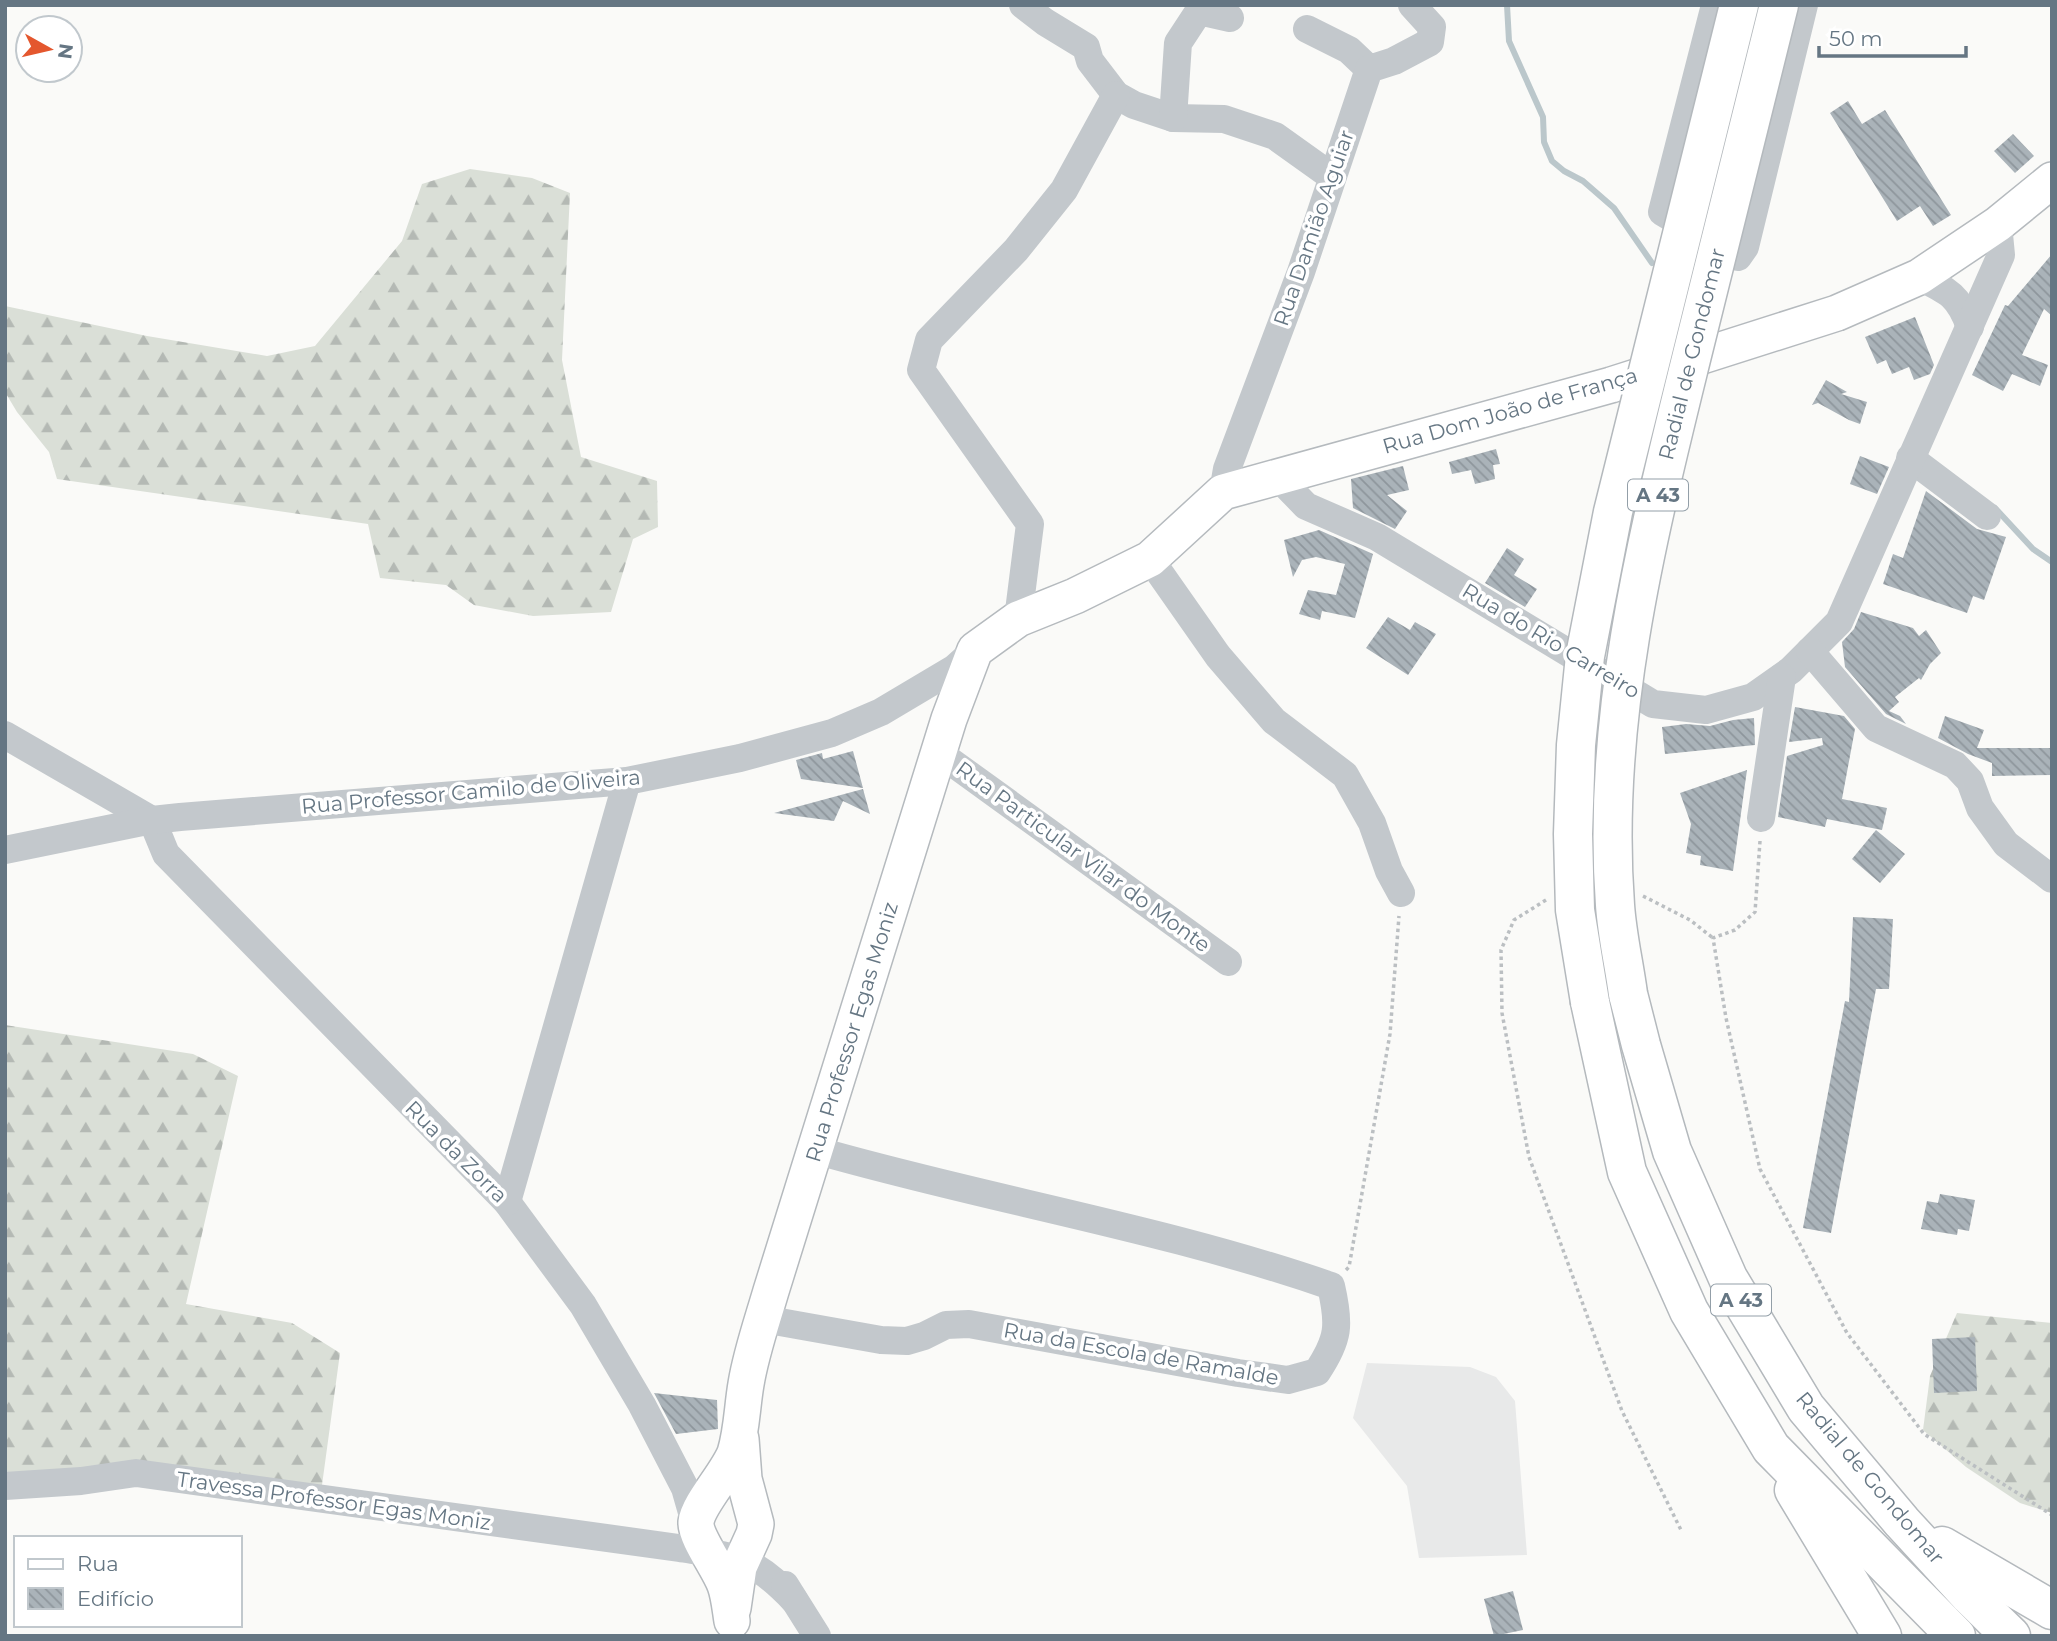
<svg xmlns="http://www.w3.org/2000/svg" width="2057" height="1641" viewBox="0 0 2057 1641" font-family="Montserrat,sans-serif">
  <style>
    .built { fill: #e8e9e9 }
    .forest { fill: url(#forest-firs) }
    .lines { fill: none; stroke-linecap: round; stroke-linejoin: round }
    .stream { stroke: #bbc7cb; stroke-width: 6 }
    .building { fill: url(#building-back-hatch) }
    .major-casing { stroke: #b5babe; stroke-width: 38 }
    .highway-casing { stroke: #b4b9bd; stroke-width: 41 }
    .path { stroke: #bbbfc2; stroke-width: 3.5; stroke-dasharray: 3.5 3.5; stroke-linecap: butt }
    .minor { stroke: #c3c8cc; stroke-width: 28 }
    .major { stroke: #fff; stroke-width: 35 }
    .highway { stroke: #fff; stroke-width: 38 }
    .highway-bridge-casing { stroke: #b4b9bd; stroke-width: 41; stroke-linecap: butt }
    .highway-bridge { stroke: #fff; stroke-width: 38 }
    .labels { text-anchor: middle; stroke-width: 7; stroke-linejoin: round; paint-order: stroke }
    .shield { fill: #fff; stroke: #939fa8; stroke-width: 2 }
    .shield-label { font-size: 19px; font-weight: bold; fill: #657683 }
    .street-label { font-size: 21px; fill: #657683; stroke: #fff }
  </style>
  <defs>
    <pattern id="forest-firs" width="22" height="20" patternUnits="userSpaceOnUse" patternTransform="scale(1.75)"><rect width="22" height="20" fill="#dadfd7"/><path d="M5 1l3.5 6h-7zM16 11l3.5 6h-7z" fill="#b4b9b4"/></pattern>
    <pattern id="building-back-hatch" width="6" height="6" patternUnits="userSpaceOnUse" patternTransform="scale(1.75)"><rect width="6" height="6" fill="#aab3b9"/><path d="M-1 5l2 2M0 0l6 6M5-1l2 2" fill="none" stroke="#8e969c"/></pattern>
  </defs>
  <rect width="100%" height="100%" fill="#fafaf8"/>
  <polygon class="built" points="1367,1363 1470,1367 1496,1377 1515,1401 1527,1555 1419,1558 1407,1486 1353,1418"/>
  <g class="forest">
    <polygon points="470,169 532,178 570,193 562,360 581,457 657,481 658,527 633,539 611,612 533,616 474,605 446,585 380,578 368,524 57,479 49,452 17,412 5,392 5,306 147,336 267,356 315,346 402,241 422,184"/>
    <polygon points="5,1025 193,1054 238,1076 186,1304 292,1323 340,1353 322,1485 5,1474"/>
    <polygon points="1957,1313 2052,1323 2052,1513 2020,1503 1966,1467 1923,1430 1930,1376"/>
  </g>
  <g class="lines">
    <g class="stream">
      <polyline points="1507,5 1509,41 1543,117 1544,142 1552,161 1564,171 1583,181 1614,208 1652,263"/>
      <polyline points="1995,508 2033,549 2052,562"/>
    </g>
  </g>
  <g class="building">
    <polygon points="1848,101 1862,124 1885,110 1951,215 1933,226 1920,206 1897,221 1830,113"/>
    <polygon points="2013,134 2034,156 2015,173 1994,151"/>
    <polygon points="2052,254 2052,316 2044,309 2022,355 2048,365 2040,386 2012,374 2003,391 1972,375 2005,305 2008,306"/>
    <polygon points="1915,317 1934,365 1930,374 1914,380 1909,367 1892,374 1886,360 1877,364 1865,337"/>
    <polygon points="1826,380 1847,392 1841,394 1867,402 1860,424 1849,420 1818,403 1812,405"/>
    <polygon points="1496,449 1500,464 1493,465 1495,479 1475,484 1471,470 1452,474 1449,462"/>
    <polygon points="1860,456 1889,467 1877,494 1850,484"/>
    <polygon points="1403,466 1409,490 1387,495 1407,511 1395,529 1353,508 1351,479"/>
    <polygon points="1926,491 1977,529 2006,537 1984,600 1973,596 1967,613 1883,584 1893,554 1903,558"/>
    <polygon points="1319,530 1373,554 1355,618 1322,611 1320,620 1299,614 1308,590 1336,595 1345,564 1316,557 1302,560 1293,577 1284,540"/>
    <polygon points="1507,548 1524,559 1514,575 1537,589 1525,607 1485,583"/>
    <polygon points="1861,612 1913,628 1919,636 1926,630 1941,653 1930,664 1921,680 1919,678 1895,697 1899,702 1889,711 1900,716 1906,724 1886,714 1845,667 1842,642 1854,629"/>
    <polygon points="1388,617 1410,630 1415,622 1436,634 1408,675 1366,648"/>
    <polygon points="1795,707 1844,716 1855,729 1842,799 1887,808 1882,830 1827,819 1825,827 1778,817 1787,756 1823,745 1822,738 1789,742"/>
    <polygon points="1945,716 1984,730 1977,748 2052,748 2052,775 1992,776 1992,763 1968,754 1938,738"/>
    <polygon points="1754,718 1755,745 1665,754 1662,727 1686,724 1710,726 1733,720"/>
    <polygon points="853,751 863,788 801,779 796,760 822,753 823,759"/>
    <polygon points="1747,770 1733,871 1700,865 1701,856 1686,853 1691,824 1680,793"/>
    <polygon points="863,789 870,814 843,801 834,821 774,813"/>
    <polygon points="1876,830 1905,854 1880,883 1852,859"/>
    <polygon points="1853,917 1893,919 1889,989 1876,989 1831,1233 1803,1228 1845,1001 1849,1002"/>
    <polygon points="1940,1194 1975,1200 1969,1231 1958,1229 1957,1235 1921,1229 1927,1201 1938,1203"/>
    <polygon points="1975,1337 1977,1391 1934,1393 1932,1339"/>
    <polygon points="654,1393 717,1400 718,1429 676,1434"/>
    <polygon points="1513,1591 1523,1630 1494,1636 1484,1599"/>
  </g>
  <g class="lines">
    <defs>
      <g id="major">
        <polyline points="733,1608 739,1567 754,1534 756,1524 744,1479 741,1439"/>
        <path d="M732 1621C730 1609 729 1596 725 1585 719 1568 695 1537 696 1522 698 1504 727 1474 735 1453 742 1430 742 1407 746 1384 751 1353 762 1322 771 1291L949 719 975 650 1018 619 1075 596 1150 559 1223 492 1611 385 1837 313 1919 277 1998 224 2052 180"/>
      </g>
      <g id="highway">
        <polyline points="1628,994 1641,1045 1672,1151 1728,1278 1806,1408 1902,1522 1969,1595 2011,1636"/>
        <polyline points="1590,1002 1627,1172 1689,1311 1771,1448 1956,1636"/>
        <polyline points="1794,1490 1882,1636"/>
        <polyline points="1942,1546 2052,1610"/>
      </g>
    </defs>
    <use href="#major" class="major-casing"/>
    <use href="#highway" class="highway-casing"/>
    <g class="path">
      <polyline points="1760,841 1755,912 1735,930 1713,938 1726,1018 1760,1169 1847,1333 1924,1434 2052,1515"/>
      <polyline points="1643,896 1690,920 1713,938"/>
      <polyline points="1546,900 1514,920 1501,950 1502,1013 1529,1157 1622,1411 1681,1530"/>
      <polyline points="1346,1270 1349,1267 1390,1034 1399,916"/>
    </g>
    <g class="minor">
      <polyline points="1023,5 1045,22 1086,47 1090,61 1116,95 1134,105 1173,118 1224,119 1275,136 1331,176"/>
      <polyline points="1715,5 1662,212 1738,257 1745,247 1804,5"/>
      <polyline points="1307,29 1349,50 1369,69"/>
      <polyline points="1173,118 1178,43 1199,11 1230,18"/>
      <path d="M1919 277C1949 291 1959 296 1970 327"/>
      <polyline points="1910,458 1987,516"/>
      <polyline points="1277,476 1306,506 1377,537 1653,704 1706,710 1753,697 1791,670 1839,622 2001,255 1998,224"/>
      <polyline points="1223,492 1227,469 1301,272 1369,69 1394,61 1430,42 1432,27 1412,5"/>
      <polyline points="1150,559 1218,656 1274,721 1345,775 1372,823 1389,871 1401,893"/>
      <polyline points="1018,619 1030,524 921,370 929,340 1016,250 1064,190 1116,95"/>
      <polyline points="1810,651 1876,728 1955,765 1970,781 1980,808 2006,844 2052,879"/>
      <polyline points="5,735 152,820"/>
      <polyline points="939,753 1228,962"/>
      <polyline points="1761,818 1782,677"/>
      <polyline points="152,820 166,854 507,1202 583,1305 642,1405 685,1488 697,1530"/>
      <polyline points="5,850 152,820 180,817 627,781 740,758 832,733 881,712 955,668 975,650"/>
      <polyline points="507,1202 627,781"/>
      <path d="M763 1319 881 1340 907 1341 924 1336 946 1325 969 1324 1238 1373 1288 1380 1317 1372C1339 1339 1340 1325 1331 1286 1164 1228 985 1199 815 1150"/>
      <path d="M5 1486 81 1481 136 1473 679 1548C737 1557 752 1556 794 1600"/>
      <polyline points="785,1585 817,1636"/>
    </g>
    <use href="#major" class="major"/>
    <use href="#highway" class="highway"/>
    <defs>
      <g id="highway-bridge">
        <path d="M1628 994C1624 964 1617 935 1615 905 1601 719 1647 538 1691 359 1721 241 1750 123 1779 5"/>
        <polyline points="1590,1002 1575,910 1573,834 1576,745 1585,656 1613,512 1739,5"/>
      </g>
    </defs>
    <use href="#highway-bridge" class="highway-bridge-casing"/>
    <use href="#highway-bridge" class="highway-bridge"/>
  </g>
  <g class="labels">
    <g class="shield">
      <rect x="1628" y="479.5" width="60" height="31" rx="5"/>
      <rect x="1711" y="1284.5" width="60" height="31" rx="5"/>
    </g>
    <g class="shield-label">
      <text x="1658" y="502">A 43</text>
      <text x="1741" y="1307">A 43</text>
    </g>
    <g class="street-label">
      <text transform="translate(1314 228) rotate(-71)" y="7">Rua Damião Aguiar</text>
      <text transform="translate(1692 354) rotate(-76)" y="7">Radial de Gondomar</text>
      <text transform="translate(1510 411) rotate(-16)" y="7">Rua Dom João de França</text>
      <text transform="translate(1551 641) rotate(31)" y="7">Rua do Rio Carreiro</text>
      <text transform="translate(471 792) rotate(-5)" y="7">Rua Professor Camilo de Oliveira</text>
      <text transform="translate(1083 857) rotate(36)" y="7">Rua Particular Vilar do Monte</text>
      <text transform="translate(852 1032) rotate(-73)" y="7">Rua Professor Egas Moniz</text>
      <text transform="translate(456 1152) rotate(45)" y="7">Rua da Zorra</text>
      <text transform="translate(1141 1354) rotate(10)" y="7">Rua da Escola de Ramalde</text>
      <text transform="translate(1870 1478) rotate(50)" y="7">Radial de Gondomar</text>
      <text transform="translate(334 1501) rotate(8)" y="7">Travessa Professor Egas Moniz</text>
    </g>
  </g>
  <rect width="2057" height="1641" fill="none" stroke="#657683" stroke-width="14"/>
  <rect x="14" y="1536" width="228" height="91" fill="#ffffff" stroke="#c1c8cd" stroke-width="2"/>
  <rect x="28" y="1559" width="35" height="10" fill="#ffffff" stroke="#c1c8cd" stroke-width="2"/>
  <text x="77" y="1571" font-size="21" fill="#657683">Rua</text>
  <rect x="28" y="1588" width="35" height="21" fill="url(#building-back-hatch)" stroke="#c1c8cd" stroke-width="2"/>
  <text x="77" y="1606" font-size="21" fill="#657683">Edifício</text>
  <g transform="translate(49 49) rotate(98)"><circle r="33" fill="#ffffff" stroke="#c1c8cd" stroke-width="2"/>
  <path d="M0-5L12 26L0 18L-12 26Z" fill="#e4572e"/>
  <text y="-10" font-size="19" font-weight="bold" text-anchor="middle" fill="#657683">N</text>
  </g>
  <path d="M1819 46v10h147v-10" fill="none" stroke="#657683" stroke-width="3.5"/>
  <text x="1829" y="46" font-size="21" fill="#657683" stroke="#ffffff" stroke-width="5" paint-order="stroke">50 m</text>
</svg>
